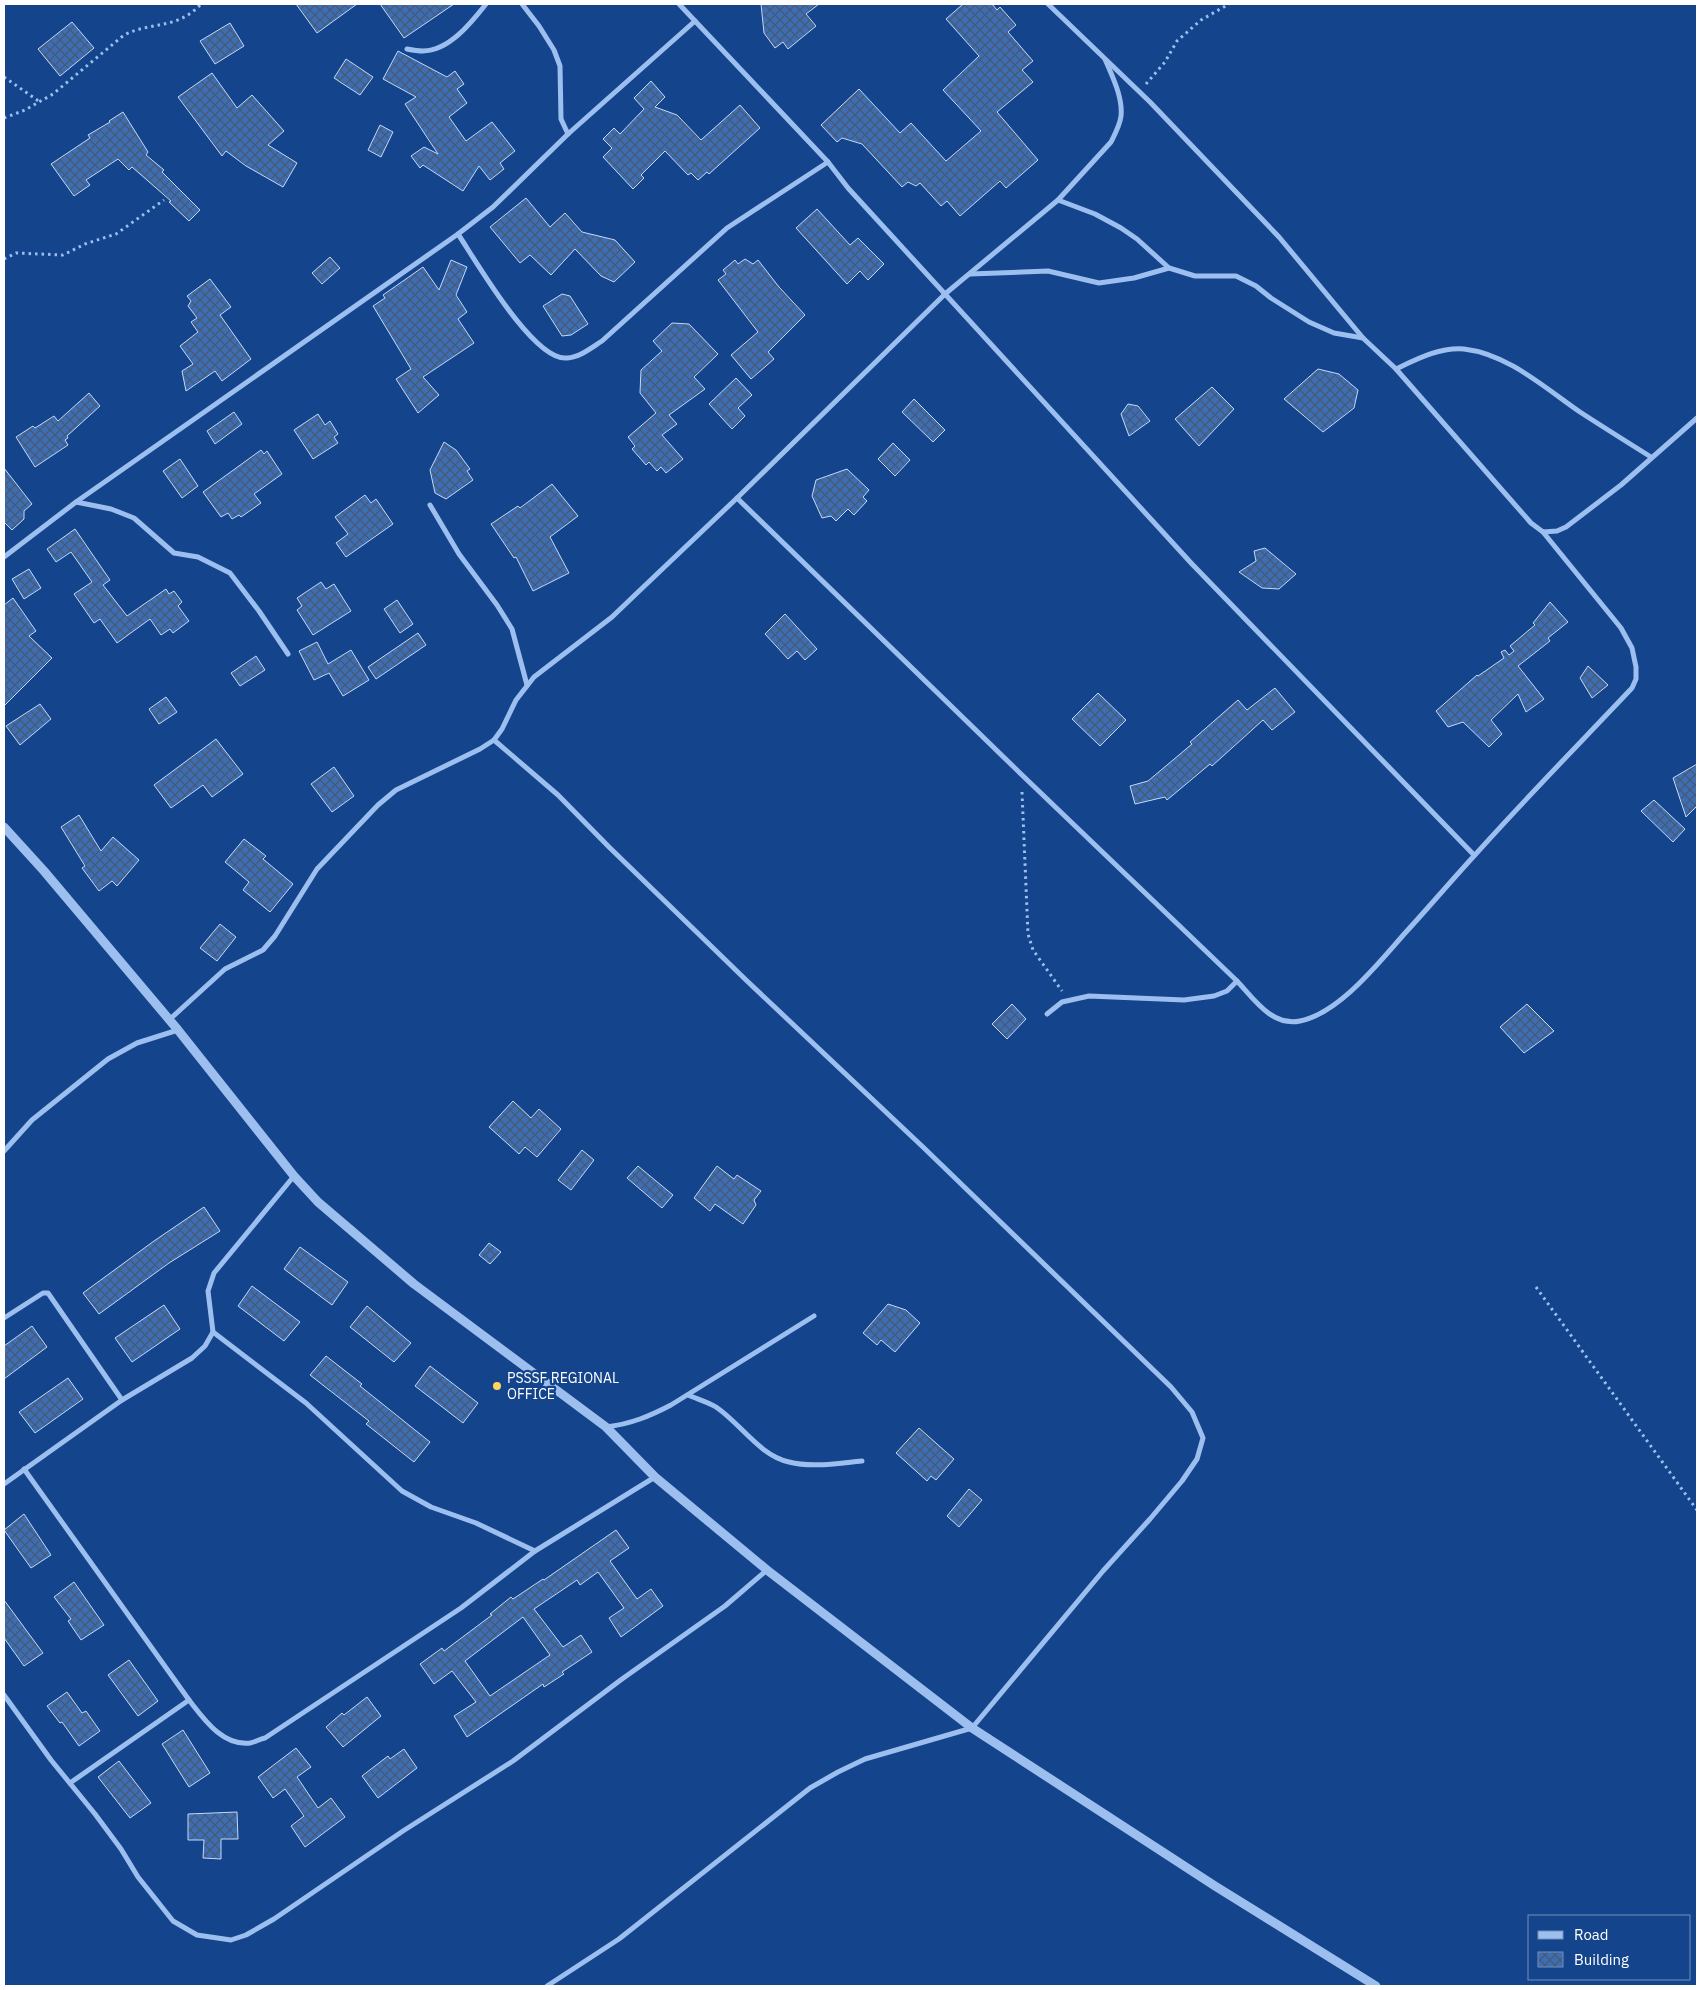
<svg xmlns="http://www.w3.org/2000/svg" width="1701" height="1990" viewBox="0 0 1701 1990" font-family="'IBM Plex Sans',sans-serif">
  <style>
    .building { fill: url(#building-cross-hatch); stroke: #c2dafb; fill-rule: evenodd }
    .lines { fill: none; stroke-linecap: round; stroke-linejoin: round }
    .path { stroke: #9cbff0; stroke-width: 3; stroke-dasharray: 2.5 4; stroke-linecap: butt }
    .minor { stroke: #9cbff0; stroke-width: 5 }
    .tertiary { stroke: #9cbff0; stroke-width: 9 }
    .poi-dot { fill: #ffd65b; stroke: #14448b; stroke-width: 2 }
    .labels { text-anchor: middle; stroke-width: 4.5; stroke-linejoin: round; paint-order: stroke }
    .poi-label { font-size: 14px; fill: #fff; stroke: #14448b; text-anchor: start }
  </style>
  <defs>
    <pattern id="building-cross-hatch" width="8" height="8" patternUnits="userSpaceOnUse" patternTransform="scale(1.25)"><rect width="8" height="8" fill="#3d6eb4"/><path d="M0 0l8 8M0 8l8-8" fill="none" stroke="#465a76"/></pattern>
  </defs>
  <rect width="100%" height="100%" fill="#14448b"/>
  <g class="building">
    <polygon points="296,4 357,4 317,33"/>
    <polygon points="380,4 454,4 404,38"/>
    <polygon points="761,4 819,4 806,14 816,26 788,49 783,42 775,48 764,33"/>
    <polygon points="963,4 992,4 997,10 1000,7 1016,25 1008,32 1033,61 1022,70 1033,82 997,112 1038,160 1006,188 1000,181 960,216 947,201 941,206 920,183 916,186 908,182 902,187 862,144 842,138 837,142 821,125 859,89 900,133 911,123 946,161 981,131 943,90 979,56 946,19"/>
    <polygon points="72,22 94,48 60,76 38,49"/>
    <polygon points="230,23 244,46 215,64 200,41"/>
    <polygon points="398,51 447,77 455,71 464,84 457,89 467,103 449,117 466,141 492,122 515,151 500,163 504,169 490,180 479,166 463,191 423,165 420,168 411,156 424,147 438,154 405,104 416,97 383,79"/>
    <polygon points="346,59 373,77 360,95 334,78"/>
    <polygon points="212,73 237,108 252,95 284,131 268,145 297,163 283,187 246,166 226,151 222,156 178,97"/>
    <polygon points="651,81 665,97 655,107 677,115 701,140 740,105 760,128 709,174 707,172 698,180 691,173 688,175 665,151 641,175 644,178 633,189 603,157 612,148 603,139 614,128 620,134 644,109 634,98"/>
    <polygon points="123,112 148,152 146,155 164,170 162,172 200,210 189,221 169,202 171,201 132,167 129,170 118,159 86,180 90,185 74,196 51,164 90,138 88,135 110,122 109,121"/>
    <polygon points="380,125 393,132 381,157 368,150"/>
    <polygon points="526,198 550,227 565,213 582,232 615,240 635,262 614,282 601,276 575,249 551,275 530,255 520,263 490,227"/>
    <polygon points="817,209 850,245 858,238 884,264 868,280 860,271 847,284 796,228"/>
    <polygon points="330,257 340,268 322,284 312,273"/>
    <polygon points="745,259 753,264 758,260 779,287 805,315 768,352 774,359 751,379 731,355 758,332 718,280 726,274 723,270 735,260 738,264"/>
    <polygon points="451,260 467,267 456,295 467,312 458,319 474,343 423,377 439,395 418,413 396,379 411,369 373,306 385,298 383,295 423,267 439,290"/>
    <polygon points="210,279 231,307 220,315 251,359 222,381 215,371 186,391 182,371 193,364 180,346 198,332 191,322 197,318 188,306 191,301 187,296"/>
    <polygon points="562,294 570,296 588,324 571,335 562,336 543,306"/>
    <polygon points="672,323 689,324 718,354 694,377 705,389 669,415 677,424 662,435 683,459 666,473 661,467 657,471 649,462 646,465 632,449 635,446 628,437 656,413 640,393 641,370 662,351 653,341"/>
    <polygon points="1318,369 1339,374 1358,390 1354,408 1323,432 1284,399"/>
    <polygon points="736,378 752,395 738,408 745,416 732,429 709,404"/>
    <polygon points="1212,387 1234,409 1199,446 1175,419"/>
    <polygon points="89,393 100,406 67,436 68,438 65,440 68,445 35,467 16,437 33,426 35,428 54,416 58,421"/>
    <polygon points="914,399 945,430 933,442 902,412"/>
    <polygon points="1128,404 1138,406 1150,421 1129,436 1121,414"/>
    <polygon points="234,412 242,424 215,444 207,431"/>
    <polygon points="318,414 325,425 330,421 338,434 334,437 338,443 313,459 294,430"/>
    <polygon points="444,442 456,450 470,469 467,471 473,480 446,499 435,493 430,470"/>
    <polygon points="893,443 910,460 895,476 878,459"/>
    <polygon points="261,450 264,454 267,451 282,474 254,494 261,503 241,517 239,515 232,519 228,513 221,517 203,492"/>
    <polygon points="180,459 198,486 182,498 163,471"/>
    <polygon points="4,468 32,504 24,511 24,519 12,530 4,522"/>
    <polygon points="847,469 869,490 863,497 867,501 854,515 848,509 836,521 831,516 822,518 812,496 816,480"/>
    <polygon points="552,484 578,516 550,537 569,573 533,591 516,557 514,558 491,524 518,506 520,508"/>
    <polygon points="365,495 371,503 376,499 393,524 346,557 336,543 348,534 335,517"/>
    <polygon points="75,529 110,580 103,585 127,616 166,589 169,594 174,591 182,602 178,606 189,621 173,633 170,629 161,635 150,619 117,643 100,619 94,623 74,594 92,582 71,552 56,562 47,549"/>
    <polygon points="1265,548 1296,574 1279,589 1262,588 1239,572 1256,561 1254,551"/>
    <polygon points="29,569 41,588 24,599 12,579"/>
    <polygon points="321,582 326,589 334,584 351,611 313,635 297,610 302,606 297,598"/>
    <polygon points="13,598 36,631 29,636 52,658 4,706 4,605"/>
    <polygon points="397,600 413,624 400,633 384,609"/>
    <polygon points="1550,602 1568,622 1548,638 1550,641 1518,666 1544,699 1526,712 1518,694 1491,720 1502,734 1489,747 1463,722 1448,727 1436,711 1477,675 1478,676 1504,658 1501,652 1505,650 1509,655 1514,651 1510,646 1535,625 1533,623"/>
    <polygon points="785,614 817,649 805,660 797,651 788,659 765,634"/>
    <polygon points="418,633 426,645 376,679 368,667"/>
    <polygon points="317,642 328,664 351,650 369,680 343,696 329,673 314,680 299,651"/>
    <polygon points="256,656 265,670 240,686 231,673"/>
    <polygon points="1588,666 1608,685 1592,698 1580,678"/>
    <polygon points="1275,688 1295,712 1272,730 1263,720 1212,766 1210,764 1167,800 1165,797 1135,804 1130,786 1148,781 1192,744 1190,742 1238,700 1247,710"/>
    <polygon points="1098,693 1126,720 1100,746 1072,719"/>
    <polygon points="166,697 177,712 159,724 149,709"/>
    <polygon points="40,704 51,719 20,745 6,726"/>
    <polygon points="216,739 243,774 212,797 203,785 171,808 154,785"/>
    <polygon points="1697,764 1697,806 1686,817 1673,778"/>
    <polygon points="334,767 354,796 332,812 311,784"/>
    <polygon points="1654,800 1685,829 1673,842 1641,811"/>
    <polygon points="79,815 101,851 113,837 139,860 117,886 112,881 99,891 82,868 85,866 61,827"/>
    <polygon points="244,839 266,856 263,859 293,884 270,912 243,890 249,882 225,862"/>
    <polygon points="220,924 236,937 217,961 200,948"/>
    <polygon points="1012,1004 1026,1019 1007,1039 992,1024"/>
    <polygon points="1527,1004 1554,1031 1524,1053 1500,1027"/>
    <polygon points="513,1101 531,1118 539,1109 561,1129 537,1157 525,1147 519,1154 489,1127"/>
    <polygon points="582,1150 594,1160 571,1190 558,1180"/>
    <polygon points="638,1166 673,1195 662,1208 627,1178"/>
    <polygon points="717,1166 734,1179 737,1175 761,1191 754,1200 756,1205 743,1224 715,1204 710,1211 694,1198"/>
    <polygon points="204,1207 220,1231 169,1263 99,1314 83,1293 154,1241"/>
    <polygon points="489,1243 501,1252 490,1264 479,1255"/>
    <polygon points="300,1247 348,1282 332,1305 284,1269"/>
    <polygon points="252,1286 300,1322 284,1341 238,1306"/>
    <polygon points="888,1304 906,1310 920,1323 895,1352 881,1340 877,1345 863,1333"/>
    <polygon points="164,1305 180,1329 132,1362 115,1338"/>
    <polygon points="367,1306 411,1343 394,1362 350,1327"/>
    <polygon points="32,1326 47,1347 4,1379 4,1346"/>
    <polygon points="326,1356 362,1384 360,1386 430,1442 414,1462 366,1424 369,1421 310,1375"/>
    <polygon points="430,1366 478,1403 463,1423 415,1386"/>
    <polygon points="68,1378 83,1399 35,1433 19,1412"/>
    <polygon points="919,1428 954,1459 936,1480 931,1476 927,1481 896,1453"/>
    <polygon points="969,1489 982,1500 959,1527 947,1516"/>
    <polygon points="24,1514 51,1555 31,1568 4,1530"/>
    <path d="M616 1530 629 1548 610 1561 637 1599 651 1589 663 1606 621 1637 609 1618 624 1608 598 1572 580 1585 577 1580 534 1609 563 1647 581 1635 592 1652 562 1672 564 1674 544 1687 543 1684 467 1737 454 1716 476 1702 452 1671 434 1684 420 1664 442 1648 444 1651 492 1615 490 1614 511 1597 513 1599 543 1579 544 1580ZM523 1617 550 1655 490 1696 465 1661Z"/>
    <polygon points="74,1582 104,1625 81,1640 68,1621 71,1619 54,1597"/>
    <polygon points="4,1600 43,1653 24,1666 4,1638"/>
    <polygon points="129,1660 158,1701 138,1716 108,1675"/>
    <polygon points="67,1692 82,1713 86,1711 100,1731 79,1746 62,1722 60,1723 47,1706"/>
    <polygon points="367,1697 381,1716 343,1747 326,1727 342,1713 344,1715"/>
    <polygon points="183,1730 210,1773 189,1787 162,1744"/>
    <polygon points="296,1748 311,1767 297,1777 318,1808 331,1798 345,1817 305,1847 291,1826 304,1816 285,1789 273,1798 258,1777"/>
    <polygon points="404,1749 417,1768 378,1798 362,1776 388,1756 390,1759"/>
    <polygon points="119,1761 151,1803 130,1818 98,1777"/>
    <polygon points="237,1812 238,1839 221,1839 221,1859 203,1858 204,1840 188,1840 188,1814"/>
  </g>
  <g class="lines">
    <g class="path">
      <polyline points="4,77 40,102"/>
      <polyline points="1146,84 1165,62 1177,41 1201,20 1229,4"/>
      <path d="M4 118 25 110 53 94 124 35C152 21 177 30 201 4"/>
      <polyline points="4,259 16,253 63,255 85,244 116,234 164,200"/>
      <polyline points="1022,792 1028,934 1033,950 1062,991"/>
      <polyline points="1536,1287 1697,1510"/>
    </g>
    <g class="minor">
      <polyline points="522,4 539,26 554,50 560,66 561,119 568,134"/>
      <polyline points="679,4 828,162 848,188 1192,564 1474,855"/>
      <polyline points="1048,4 1150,102 1279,237 1363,338 1396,369 1531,523 1543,532 1557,531 1566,527 1621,485 1697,418"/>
      <path d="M407 49C412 50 418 51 423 51 449 51 471 23 486 4"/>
      <polyline points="1058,200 1095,214 1121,228 1137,239 1169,268 1195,276 1236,276 1256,286 1271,298 1309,322 1334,333 1363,338"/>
      <path d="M458 234C476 261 534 362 567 358 580 357 591 348 602 341L727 228 828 162"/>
      <polyline points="970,274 1048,271 1099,283 1134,278 1169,268"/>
      <path d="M1396 369C1417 359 1440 347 1464 349 1508 354 1545 388 1580 412 1603 427 1627 442 1651 457"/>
      <path d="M737 498 1022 775 1237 981C1254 999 1272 1027 1300 1021 1340 1013 1380 961 1406 932 1429 907 1451 881 1474 856 1525 799 1579 744 1632 688L1636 679V667L1632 648 1621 628 1543 532"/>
      <polyline points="76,502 111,509 134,518 174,553 198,557 230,573 259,611 288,654"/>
      <polyline points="430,505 459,554 497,605 512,629 527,685"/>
      <polyline points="4,557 76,502 458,234 493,207 568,134 695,21"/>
      <polyline points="494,740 558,795 609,847 746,980 924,1148 1171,1387 1192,1412 1203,1438 1197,1459 1182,1481 1150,1519 1103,1571 972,1728 865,1759 838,1772 810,1788 619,1939 547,1986"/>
      <polyline points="1047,1014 1062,1002 1089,996 1184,1000 1214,996 1227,991 1237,981"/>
      <path d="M169 1020 225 969 263 950 275 936 317 869 378 805 396 790 480 749 494 740 502 729 516 700 534 677 612 617 636 594 737 498 945 294 1058 200 1111 142C1115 134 1120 125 1121 116 1123 97 1112 76 1105 59"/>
      <polyline points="4,1151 32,1120 108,1059 137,1043 178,1030"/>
      <polyline points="4,1318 43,1293 48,1293 122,1400"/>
      <polyline points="213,1332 306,1403 402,1491 431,1507 476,1523 535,1551"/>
      <path d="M688 1395C697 1399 708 1402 716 1407 741 1424 759 1455 789 1462 812 1468 839 1463 862 1461"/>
      <path d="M606 1427C631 1424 650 1416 671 1405L814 1316"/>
      <path d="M24 1469 189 1700C204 1719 222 1746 250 1743 255 1742 260 1739 265 1738L461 1608 535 1551 655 1477"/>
      <polyline points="4,1484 122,1400 192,1358 205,1346 213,1332 208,1291 214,1273 294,1176"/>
      <polyline points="4,1695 51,1760 95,1814 121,1849 138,1877 173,1921 197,1935 231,1940 246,1935 274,1919 403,1831 513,1761 622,1679 725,1606 767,1570"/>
      <polyline points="70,1783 189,1700"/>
    </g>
    <polyline class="tertiary" points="4,827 44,871 178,1030 294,1176 318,1202 414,1284 606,1427 655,1477 767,1570 972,1728 1215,1886 1376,1986"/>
  </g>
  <circle class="poi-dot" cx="497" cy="1386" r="5"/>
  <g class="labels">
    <g class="poi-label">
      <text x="507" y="1383">PSSSF REGIONAL<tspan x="507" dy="16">OFFICE</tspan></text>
    </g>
  </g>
  <rect width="1701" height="1990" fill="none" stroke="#ffffff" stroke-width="10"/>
  <rect x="1528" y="1915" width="162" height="65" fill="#14448b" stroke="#728fb9"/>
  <rect x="1538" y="1931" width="25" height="8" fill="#9cbff0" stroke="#728fb9"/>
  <text x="1574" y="1940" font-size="15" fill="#ffffff">Road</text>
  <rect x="1538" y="1952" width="25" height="15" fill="url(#building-cross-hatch)" stroke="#728fb9"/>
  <text x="1574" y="1965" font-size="15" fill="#ffffff">Building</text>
</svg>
